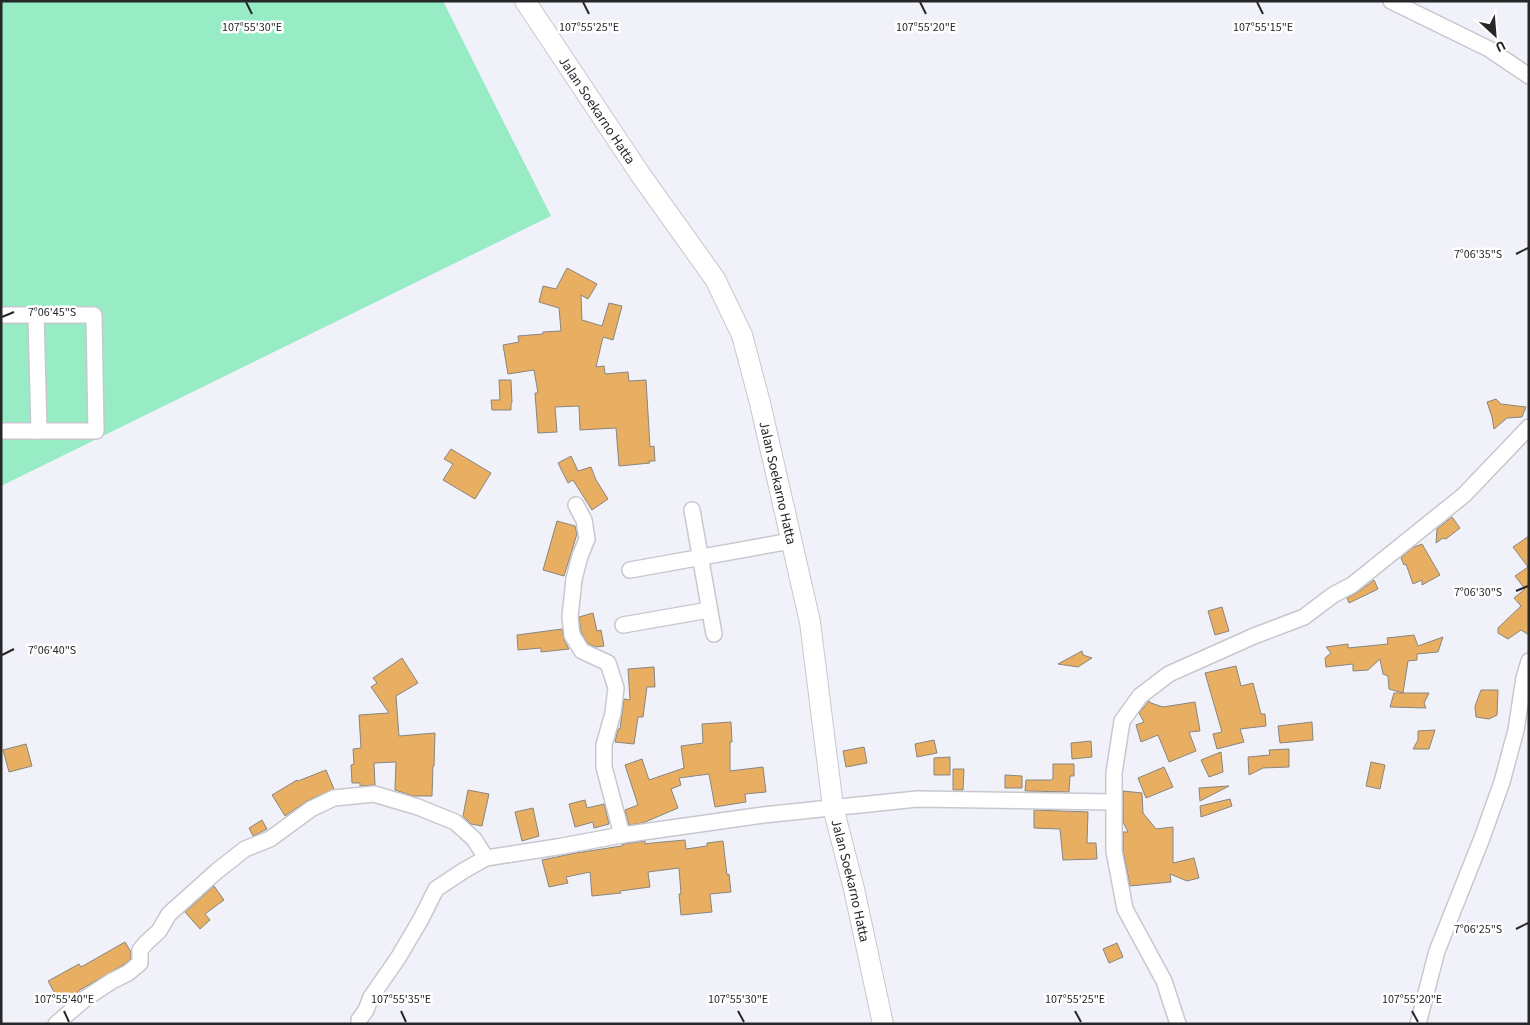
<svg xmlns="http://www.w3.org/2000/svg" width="1530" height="1025" viewBox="0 0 1530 1025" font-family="'Source Sans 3',sans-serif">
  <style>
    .green { fill: #97ebc5 }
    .building { fill: #e8ae62; stroke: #898580 }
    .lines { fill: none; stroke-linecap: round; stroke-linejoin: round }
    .street-casing { stroke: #c7c8cf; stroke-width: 18 }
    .secondary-casing { stroke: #c7c8cf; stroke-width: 22 }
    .street { stroke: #fff; stroke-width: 15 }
    .secondary { stroke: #fff; stroke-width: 20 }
    .ticks { fill: none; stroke: #262729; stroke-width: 2 }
    .labels { text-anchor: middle; stroke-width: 5; stroke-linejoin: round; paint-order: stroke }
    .street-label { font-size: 14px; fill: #262729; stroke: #fff }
    .ticks-label { font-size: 12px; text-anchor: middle; fill: #262729; stroke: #fff; stroke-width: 5; stroke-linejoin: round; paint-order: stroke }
  </style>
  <rect width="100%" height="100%" fill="#f1f2f9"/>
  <polygon class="green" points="1,1 443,1 551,216 1,486"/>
  <g class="building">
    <polygon points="567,268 597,284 588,299 581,295 582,320 602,326 609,303 622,306 613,340 603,337 596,367 604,366 605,374 628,372 629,381 646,380 650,447 654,446 655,461 649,461 650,463 619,466 616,428 580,430 579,406 555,407 557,432 538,433 535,393 538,393 534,370 508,374 503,345 519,342 518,336 543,334 543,332 561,331 559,308 539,302 543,286 556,289"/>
    <polygon points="499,380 511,380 512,403 511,403 511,410 492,410 491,400 500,400"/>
    <polygon points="1496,399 1501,404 1526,407 1522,417 1507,418 1494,429 1492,417 1487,402"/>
    <polygon points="451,449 491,473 475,499 443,480 453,464 444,459"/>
    <polygon points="571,456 578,471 591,467 596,480 608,499 592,510 573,480 568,483 558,463"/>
    <polygon points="1452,517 1460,528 1446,539 1443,538 1436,543 1437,529"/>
    <polygon points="557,521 575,526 577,534 564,576 543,570"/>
    <polygon points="1529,536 1529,635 1521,630 1508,639 1498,633 1498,628 1521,606 1514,598 1525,589 1515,576 1528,567 1513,547"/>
    <polygon points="1422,544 1440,575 1422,585 1422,580 1413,584 1406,564 1404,565 1401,558 1412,548"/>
    <polygon points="1374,580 1378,589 1349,603 1347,598 1358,592"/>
    <polygon points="1222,607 1229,631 1215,635 1208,611"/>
    <polygon points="593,613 597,631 601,630 604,646 596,647 588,644 581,632 579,617"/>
    <polygon points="562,629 564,640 569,649 541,652 541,648 518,650 517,635"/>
    <polygon points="1414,635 1418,646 1443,637 1438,652 1417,654 1417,660 1408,661 1403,693 1389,689 1388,676 1383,674 1380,659 1368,670 1353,671 1353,664 1326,667 1325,658 1331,653 1326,647 1348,644 1348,648 1388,644 1387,638"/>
    <polygon points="1082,651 1083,655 1092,658 1078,667 1058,664"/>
    <polygon points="402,658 418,683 396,696 399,736 435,733 434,766 433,766 432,796 413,796 395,790 396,762 374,763 375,785 360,786 360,783 352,783 351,765 354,764 353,749 361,748 359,715 389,713 371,687 377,683 373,678"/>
    <polygon points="1236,666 1241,686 1253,683 1261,714 1265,714 1266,726 1240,729 1244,742 1217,749 1213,734 1222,732 1205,673"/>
    <polygon points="654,667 655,687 647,687 643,717 638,717 634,744 615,742 618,729 620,729 624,699 630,700 628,669"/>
    <polygon points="1481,690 1498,690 1497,715 1489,719 1476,717 1475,706"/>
    <polygon points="1394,693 1429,693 1424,703 1426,708 1390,707"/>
    <polygon points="1149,701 1151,703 1163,707 1195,702 1200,731 1189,732 1196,751 1169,762 1158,735 1141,742 1136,725 1144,722 1139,713"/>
    <polygon points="731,722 732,742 730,742 730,771 763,767 766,792 745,794 746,802 715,807 709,774 679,778 681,785 671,789 678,808 643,823 629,825 625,810 638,805 625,765 642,759 649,780 684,768 681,746 703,743 702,724"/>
    <polygon points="1312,722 1313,740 1280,743 1278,726"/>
    <polygon points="1435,730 1429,749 1413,749 1418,740 1418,731"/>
    <polygon points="934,740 937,753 917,757 915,744"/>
    <polygon points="1091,741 1092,757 1072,759 1071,743"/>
    <polygon points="26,744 32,766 9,772 3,750"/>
    <polygon points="864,747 867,763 846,767 843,751"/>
    <polygon points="1289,749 1289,767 1263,768 1249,775 1248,757 1270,755 1269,750"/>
    <polygon points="1221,752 1223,772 1209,777 1201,760"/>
    <polygon points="950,757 950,775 934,775 934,758"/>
    <polygon points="1371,762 1385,765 1380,789 1366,786"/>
    <polygon points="1053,764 1074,764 1074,776 1070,776 1069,792 1025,791 1026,780 1051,780 1053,779"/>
    <polygon points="1164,767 1173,787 1146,798 1138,778"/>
    <polygon points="953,769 964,769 963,790 953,790"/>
    <polygon points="326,770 334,789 307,801 285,816 272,795 297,780 298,781"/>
    <polygon points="1005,775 1022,776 1022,788 1005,788"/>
    <polygon points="1229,786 1200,801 1199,788"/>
    <polygon points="468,790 489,794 482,826 471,824 463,816"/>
    <polygon points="1123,791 1142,793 1143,813 1156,829 1173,827 1173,863 1194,858 1199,878 1187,881 1170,874 1171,882 1130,886 1123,850 1123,832 1128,832 1123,822"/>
    <polygon points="1230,799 1232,806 1201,817 1200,806"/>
    <polygon points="585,800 587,808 604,804 609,824 594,828 593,822 575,827 569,804"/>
    <polygon points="533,808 539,836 522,841 515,812"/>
    <polygon points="1034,810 1088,812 1087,843 1096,843 1097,859 1063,860 1060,829 1034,828"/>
    <polygon points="262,820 267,829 253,836 249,828"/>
    <polygon points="685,840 686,849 707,846 707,843 723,841 727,875 729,874 731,892 710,894 712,912 681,915 679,894 681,894 679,868 648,872 650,887 620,891 621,893 592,896 590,872 566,877 568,883 549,887 542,860 576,853 622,846 622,845 624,844 645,841 645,844 652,843"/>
    <polygon points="214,886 224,900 205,914 210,920 200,929 185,912"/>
    <polygon points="125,942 131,952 131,959 123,965 80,990 71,998 70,997 60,1003 48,981 79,964 81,967"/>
    <polygon points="1117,943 1123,957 1109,963 1103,949"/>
  </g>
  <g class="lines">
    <defs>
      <g id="street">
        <polyline points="1391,1 1489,49 1529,76"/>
        <polyline points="1,315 94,315 96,431 1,431"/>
        <polyline points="36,315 39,431"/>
        <polyline points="576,505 584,520 587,539 580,556 574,579 570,617 572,635 582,651 608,663 616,688 613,713 604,745 604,767 622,835"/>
        <polyline points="692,510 714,634"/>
        <polyline points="630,570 791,541"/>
        <polyline points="623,625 709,610"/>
        <polyline points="56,1024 86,998 112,981 128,973 140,963 140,950 146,943 159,931 169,914 217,871 245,849 270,839 311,809 334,798 374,794 418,807 455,822 474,839 486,858"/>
        <polyline points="359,1024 359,1020 366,1010 371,997 398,958 421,919 436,889 463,871 486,858 557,847 622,835 763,815 917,799 1114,802"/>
        <polyline points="1178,1024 1164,981 1125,909 1114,851 1114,773 1122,721 1140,696 1169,674 1254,636 1304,617 1333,595 1352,585 1464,495 1529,427"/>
        <polyline points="1418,1024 1437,951 1482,838 1502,782 1516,730 1524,678 1529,661"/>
      </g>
      <g id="secondary">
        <path id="s1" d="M525 1 640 174 715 279 742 335 760 403 810 622 833 807 854 889 883 1024"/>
      </g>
    </defs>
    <use href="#street" class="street-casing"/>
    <use href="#secondary" class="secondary-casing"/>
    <use href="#street" class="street"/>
    <use href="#secondary" class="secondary"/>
  </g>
  <path class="ticks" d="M246 2 252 14M583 2 589 14M920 2 926 14M1257 2 1263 14M1516 254 1528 248M2 317 14 312M1516 591 1528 586M2 655 14 649M1516 929 1528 923M64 1011 69 1022M401 1011 406 1022M738 1011 744 1022M1075 1011 1081 1022M1412 1011 1418 1022"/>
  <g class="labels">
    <g class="street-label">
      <text dy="5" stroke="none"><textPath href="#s1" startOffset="131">Jalan Soekarno Hatta</textPath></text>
      <text dy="5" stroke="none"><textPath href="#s1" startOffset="551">Jalan Soekarno Hatta</textPath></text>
      <text dy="5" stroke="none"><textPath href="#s1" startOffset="956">Jalan Soekarno Hatta</textPath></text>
    </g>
  </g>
  <g class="ticks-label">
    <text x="252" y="31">107°55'30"E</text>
    <text x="589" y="31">107°55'25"E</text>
    <text x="926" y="31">107°55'20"E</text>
    <text x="1263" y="31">107°55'15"E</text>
    <text x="1478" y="258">7°06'35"S</text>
    <text x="52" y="316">7°06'45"S</text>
    <text x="1478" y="596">7°06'30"S</text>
    <text x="52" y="654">7°06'40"S</text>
    <text x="1478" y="933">7°06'25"S</text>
    <text x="64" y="1003">107°55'40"E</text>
    <text x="401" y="1003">107°55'35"E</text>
    <text x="738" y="1003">107°55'30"E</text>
    <text x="1075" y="1003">107°55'25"E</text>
    <text x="1412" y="1003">107°55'20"E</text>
  </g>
  <rect width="1530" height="1025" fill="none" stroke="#262729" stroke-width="5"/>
  <g transform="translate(1495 35) rotate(154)" stroke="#ffffff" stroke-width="4" paint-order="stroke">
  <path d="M0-4L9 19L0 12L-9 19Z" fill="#262729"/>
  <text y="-8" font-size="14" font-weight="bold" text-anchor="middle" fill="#262729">U</text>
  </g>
</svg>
